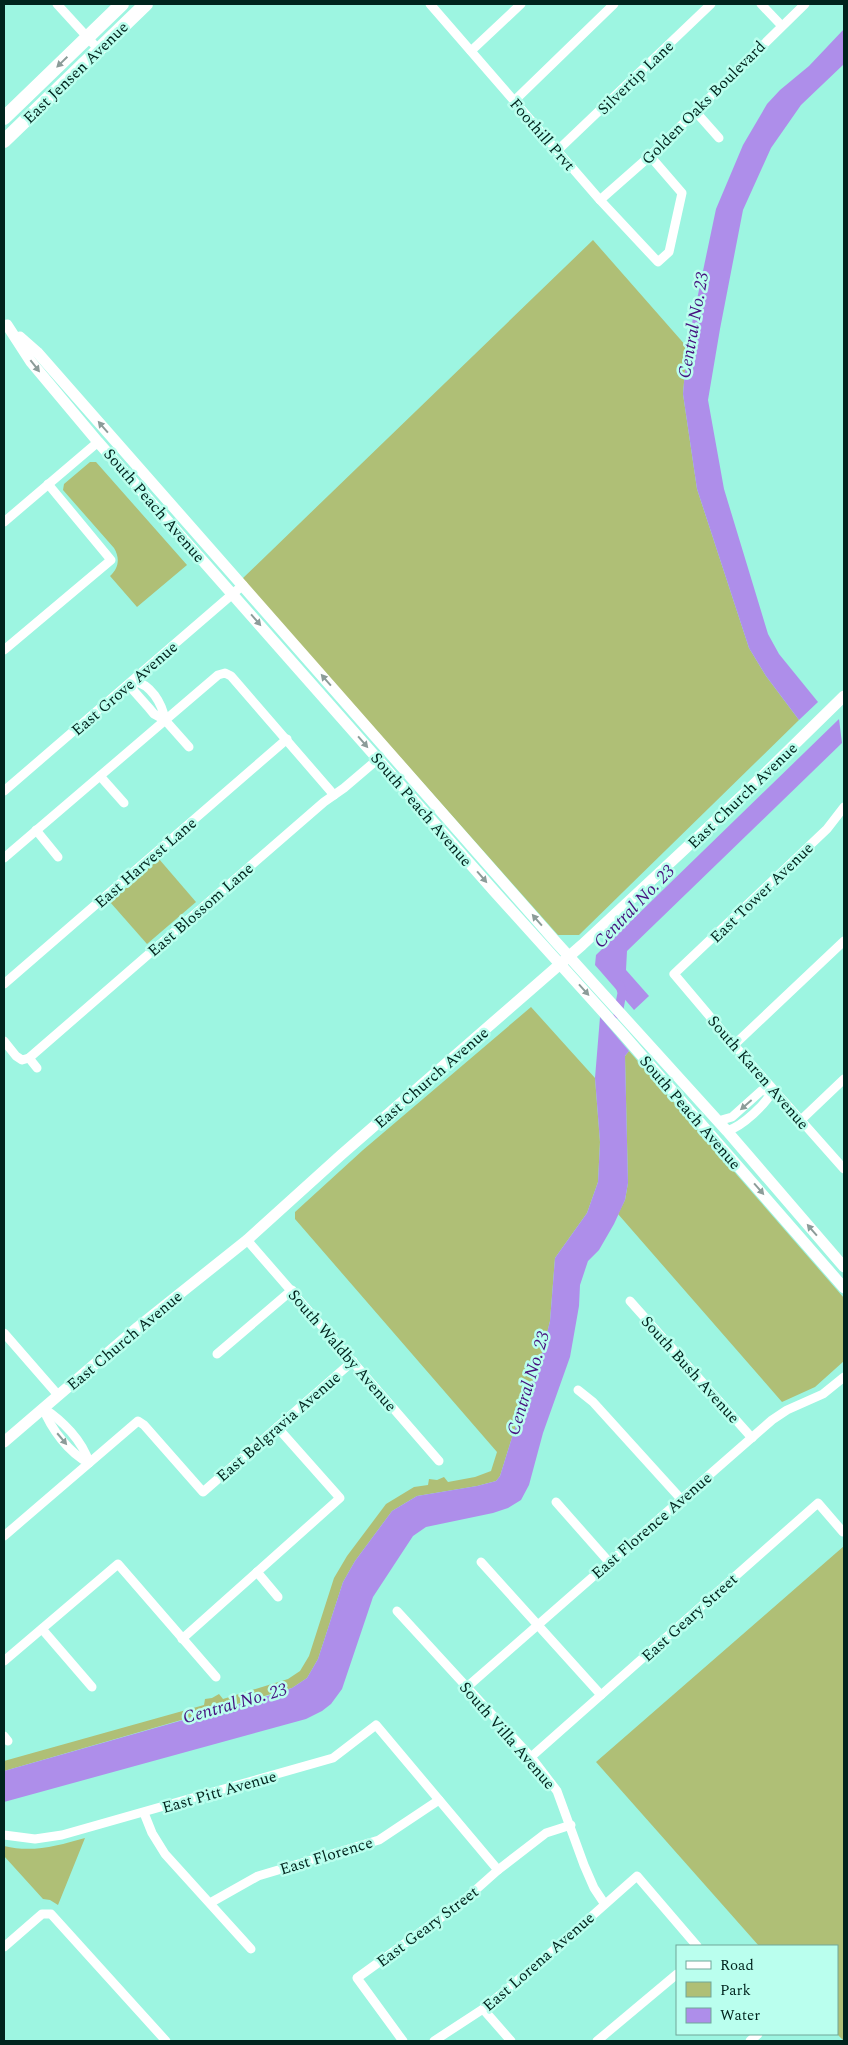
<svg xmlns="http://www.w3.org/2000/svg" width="848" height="2045" viewBox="0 0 848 2045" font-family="Spectral,serif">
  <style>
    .green { fill: #afbf76 }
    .water { fill: #ae8eea }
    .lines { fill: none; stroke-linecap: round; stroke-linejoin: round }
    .canal { stroke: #ae8eea; stroke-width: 9 }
    .minor { stroke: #fff; stroke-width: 9 }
    .tertiary { stroke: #fff; stroke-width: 11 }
    .primary { stroke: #fff; stroke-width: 14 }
    .oneway { fill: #8c9c99 }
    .labels { text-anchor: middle; stroke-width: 5; stroke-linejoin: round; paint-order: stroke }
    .street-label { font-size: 16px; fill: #00241d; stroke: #baffee }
    .water-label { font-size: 18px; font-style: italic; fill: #46117e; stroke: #baffee }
  </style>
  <rect width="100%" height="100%" fill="#9df5e1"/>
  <g class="green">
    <polygon points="593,240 687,347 683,394 697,489 749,648 766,676 799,720 579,935 558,935 242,579"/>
    <path d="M90 462H96L187 565 137 607 110 576C119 568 120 558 114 548L63 490 64 484Z"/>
    <polygon points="159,859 196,902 147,944 110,902"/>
    <polygon points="531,1007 595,1078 600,1142 598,1182 587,1213 555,1258 550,1321 540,1361 514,1431 500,1476 496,1481 477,1486 417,1496 392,1511 355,1561 343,1582 318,1659 307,1678 292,1688 4,1771 4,1761 204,1705 205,1699 212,1698 219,1694 223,1699 288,1679 300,1671 309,1656 334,1578 347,1556 386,1504 414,1487 428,1485 429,1479 437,1480 444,1477 448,1482 475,1477 491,1471 497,1452 295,1219 295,1212 363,1150"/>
    <polygon points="629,1051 844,1298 844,1361 815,1387 782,1402 618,1214 625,1200 628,1183 625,1056"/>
    <polygon points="844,1546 844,2041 837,2034 837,1946 759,1946 596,1762"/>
    <path d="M85 1838 58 1905 50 1900 43 1899 4 1856V1846C32 1853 57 1846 85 1838Z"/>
  </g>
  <g class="water">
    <polygon points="844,29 844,64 801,105 771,148 743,210 720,329 708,400 724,489 768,634 779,654 818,702 799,720 766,676 749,648 697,489 683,394 687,347 716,209 743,145 767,104 780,90 809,66"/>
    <polygon points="839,719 842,743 627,951 626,970 649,996 634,1010 595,965 596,955"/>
    <polygon points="600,1017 629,1051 625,1056 628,1183 625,1200 614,1224 599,1250 588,1261 580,1285 579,1306 570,1357 543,1433 529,1485 521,1500 508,1508 493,1513 426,1527 413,1536 373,1597 342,1689 331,1704 322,1711 306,1719 4,1802 4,1771 271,1695 292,1688 307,1678 318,1659 343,1582 355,1561 392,1511 417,1496 477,1486 496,1481 500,1476 514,1431 540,1361 550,1321 555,1258 587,1213 598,1182 600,1142 595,1078"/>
  </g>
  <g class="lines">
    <polyline class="canal" points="618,1014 622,993 620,985"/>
    <g class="minor">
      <polyline points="57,4 99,50"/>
      <polyline points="430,4 600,200 658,262 669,252 682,193 650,156"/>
      <polyline points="761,4 781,25"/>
      <polyline points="471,51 521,4"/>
      <polyline points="514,101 614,4"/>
      <polyline points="695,111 719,138"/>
      <polyline points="558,150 711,4"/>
      <polyline points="600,200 650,156 805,4"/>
      <polyline points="4,522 98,442"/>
      <polyline points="4,650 111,560 48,484"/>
      <path d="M165 720C162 703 151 684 133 681V690L149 708 154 714 165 720 189 747"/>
      <polyline points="100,776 124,803"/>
      <polyline points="4,791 243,585"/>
      <polyline points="844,807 827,829 674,974 734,1045 844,1169"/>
      <polyline points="36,830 58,857"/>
      <polyline points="4,858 218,675 225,673 231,676 334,795"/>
      <polyline points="4,984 287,739"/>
      <polyline points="4,1041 16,1056 22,1060 29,1058 324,802 344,788 378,759"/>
      <polyline points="734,1045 844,941"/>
      <polyline points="29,1058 37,1068"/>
      <polyline points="801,1120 844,1079"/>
      <polyline points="718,1121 732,1117 761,1091 773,1090"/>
      <path d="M727 1131C743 1126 766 1104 773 1090"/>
      <polyline points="247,1240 439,1461"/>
      <polyline points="630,1301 752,1438"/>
      <polyline points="4,1333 58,1395"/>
      <polyline points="217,1354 292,1290"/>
      <polyline points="578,1390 593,1402 681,1499"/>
      <path d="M43 1408C51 1429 69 1453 89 1463"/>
      <path d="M43 1408C62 1420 83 1441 89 1463"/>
      <polyline points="556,1502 609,1562"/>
      <polyline points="4,1536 138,1421 144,1425 203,1492 353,1361"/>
      <polyline points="481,1562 601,1695"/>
      <polyline points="257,1572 278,1597"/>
      <polyline points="397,1611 531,1757 557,1791 584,1865 594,1888 604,1903"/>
      <polyline points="42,1629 92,1687"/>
      <polyline points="182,1639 340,1498 277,1427"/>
      <polyline points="4,1661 118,1564 216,1677"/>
      <polyline points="467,1687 772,1420 787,1410 823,1394 844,1377"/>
      <polyline points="4,1736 8,1741"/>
      <polyline points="531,1757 818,1503 843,1532 844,1532"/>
      <polyline points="144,1813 152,1833 165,1854 251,1949"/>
      <polyline points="4,1835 35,1839 62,1835 333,1758 376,1725 498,1870"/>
      <polyline points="210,1903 258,1876 379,1840 439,1800"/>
      <polyline points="4,1947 42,1914 51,1914 166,2041"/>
      <polyline points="483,2009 511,2041"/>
      <polyline points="403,2041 357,1978 461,1903 498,1870 546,1833 571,1825"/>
      <polyline points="434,2041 483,2009 548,1955 637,1876 697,1946"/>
      <polyline points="597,2041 677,1974"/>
      <polyline points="750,2041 758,2034"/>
    </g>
    <g class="tertiary">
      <polyline points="7,325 31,362 98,442 494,891 623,1034 844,1288"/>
      <polyline points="20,337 37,352 555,941 727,1131 844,1267"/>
      <polyline points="4,1442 138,1327 247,1240 341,1155 582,945 747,791 844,696"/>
    </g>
    <g class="primary">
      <polyline points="4,118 122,4"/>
      <polyline points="4,141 146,4"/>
    </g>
  </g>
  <defs><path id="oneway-solid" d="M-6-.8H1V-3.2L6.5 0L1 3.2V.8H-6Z" transform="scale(1.25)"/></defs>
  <g class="oneway">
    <use href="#oneway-solid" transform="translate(62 62) rotate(136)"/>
    <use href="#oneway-solid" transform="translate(35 366) rotate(52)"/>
    <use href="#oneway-solid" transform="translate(103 427) rotate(-131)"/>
    <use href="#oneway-solid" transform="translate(256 620) rotate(49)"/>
    <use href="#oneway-solid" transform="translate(326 680) rotate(-131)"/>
    <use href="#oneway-solid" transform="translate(363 742) rotate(49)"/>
    <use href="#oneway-solid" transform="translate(482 877) rotate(49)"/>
    <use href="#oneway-solid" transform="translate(537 920) rotate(-131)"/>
    <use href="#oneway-solid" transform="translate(584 990) rotate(48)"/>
    <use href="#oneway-solid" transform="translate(746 1105) rotate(139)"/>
    <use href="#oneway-solid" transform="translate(759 1189) rotate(49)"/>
    <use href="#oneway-solid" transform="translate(812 1230) rotate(-131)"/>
    <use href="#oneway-solid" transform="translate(62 1439) rotate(50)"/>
  </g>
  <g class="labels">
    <g class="street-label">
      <text transform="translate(75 72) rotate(-44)" y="6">East Jensen Avenue</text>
      <text transform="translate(635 77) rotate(-44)" y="6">Silvertip Lane</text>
      <text transform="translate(703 102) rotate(-45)" y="6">Golden Oaks Boulevard</text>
      <text transform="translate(543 134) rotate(49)" y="6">Foothill Prvt</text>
      <text transform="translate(155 505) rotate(49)" y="6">South Peach Avenue</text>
      <text transform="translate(124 688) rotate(-41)" y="6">East Grove Avenue</text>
      <text transform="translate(742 795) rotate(-44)" y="6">East Church Avenue</text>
      <text transform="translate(422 809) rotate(49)" y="6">South Peach Avenue</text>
      <text transform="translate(145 862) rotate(-41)" y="6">East Harvest Lane</text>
      <text transform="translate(761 892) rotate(-44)" y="6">East Tower Avenue</text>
      <text transform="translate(200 909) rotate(-41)" y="6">East Blossom Lane</text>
      <text transform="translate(759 1072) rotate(49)" y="6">South Karen Avenue</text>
      <text transform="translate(431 1077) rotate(-41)" y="6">East Church Avenue</text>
      <text transform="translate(691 1112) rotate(49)" y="6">South Peach Avenue</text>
      <text transform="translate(124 1340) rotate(-40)" y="6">East Church Avenue</text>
      <text transform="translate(343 1350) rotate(49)" y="6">South Waldby Avenue</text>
      <text transform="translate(691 1369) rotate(48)" y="6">South Bush Avenue</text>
      <text transform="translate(278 1426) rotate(-41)" y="6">East Belgravia Avenue</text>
      <text transform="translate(651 1525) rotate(-41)" y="6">East Florence Avenue</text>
      <text transform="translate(689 1617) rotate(-42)" y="6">East Geary Street</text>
      <text transform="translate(508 1735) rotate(49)" y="6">South Villa Avenue</text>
      <text transform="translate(219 1791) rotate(-16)" y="6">East Pitt Avenue</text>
      <text transform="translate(326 1855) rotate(-17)" y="6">East Florence</text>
      <text transform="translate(427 1926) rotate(-37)" y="6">East Geary Street</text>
      <text transform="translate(538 1961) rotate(-41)" y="6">East Lorena Avenue</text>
    </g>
    <g class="water-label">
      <text transform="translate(693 325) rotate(-80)" y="6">Central No. 23</text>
      <text transform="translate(634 906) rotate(-46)" y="6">Central No. 23</text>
      <text transform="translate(528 1383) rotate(-73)" y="6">Central No. 23</text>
      <text transform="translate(235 1703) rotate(-16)" y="6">Central No. 23</text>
    </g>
  </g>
  <rect width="848" height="2045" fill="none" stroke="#00241d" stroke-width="10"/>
  <rect x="676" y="1945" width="162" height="90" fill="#baffee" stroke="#70a79a"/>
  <rect x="686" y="1961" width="25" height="8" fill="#ffffff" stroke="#70a79a"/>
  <text x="720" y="1970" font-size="15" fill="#00241d">Road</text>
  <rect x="686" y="1982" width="25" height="15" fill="#afbf76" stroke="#70a79a"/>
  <text x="720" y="1995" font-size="15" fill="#00241d">Park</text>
  <rect x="686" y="2008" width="25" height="15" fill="#ae8eea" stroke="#70a79a"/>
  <text x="720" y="2020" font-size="15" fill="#00241d">Water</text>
</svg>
